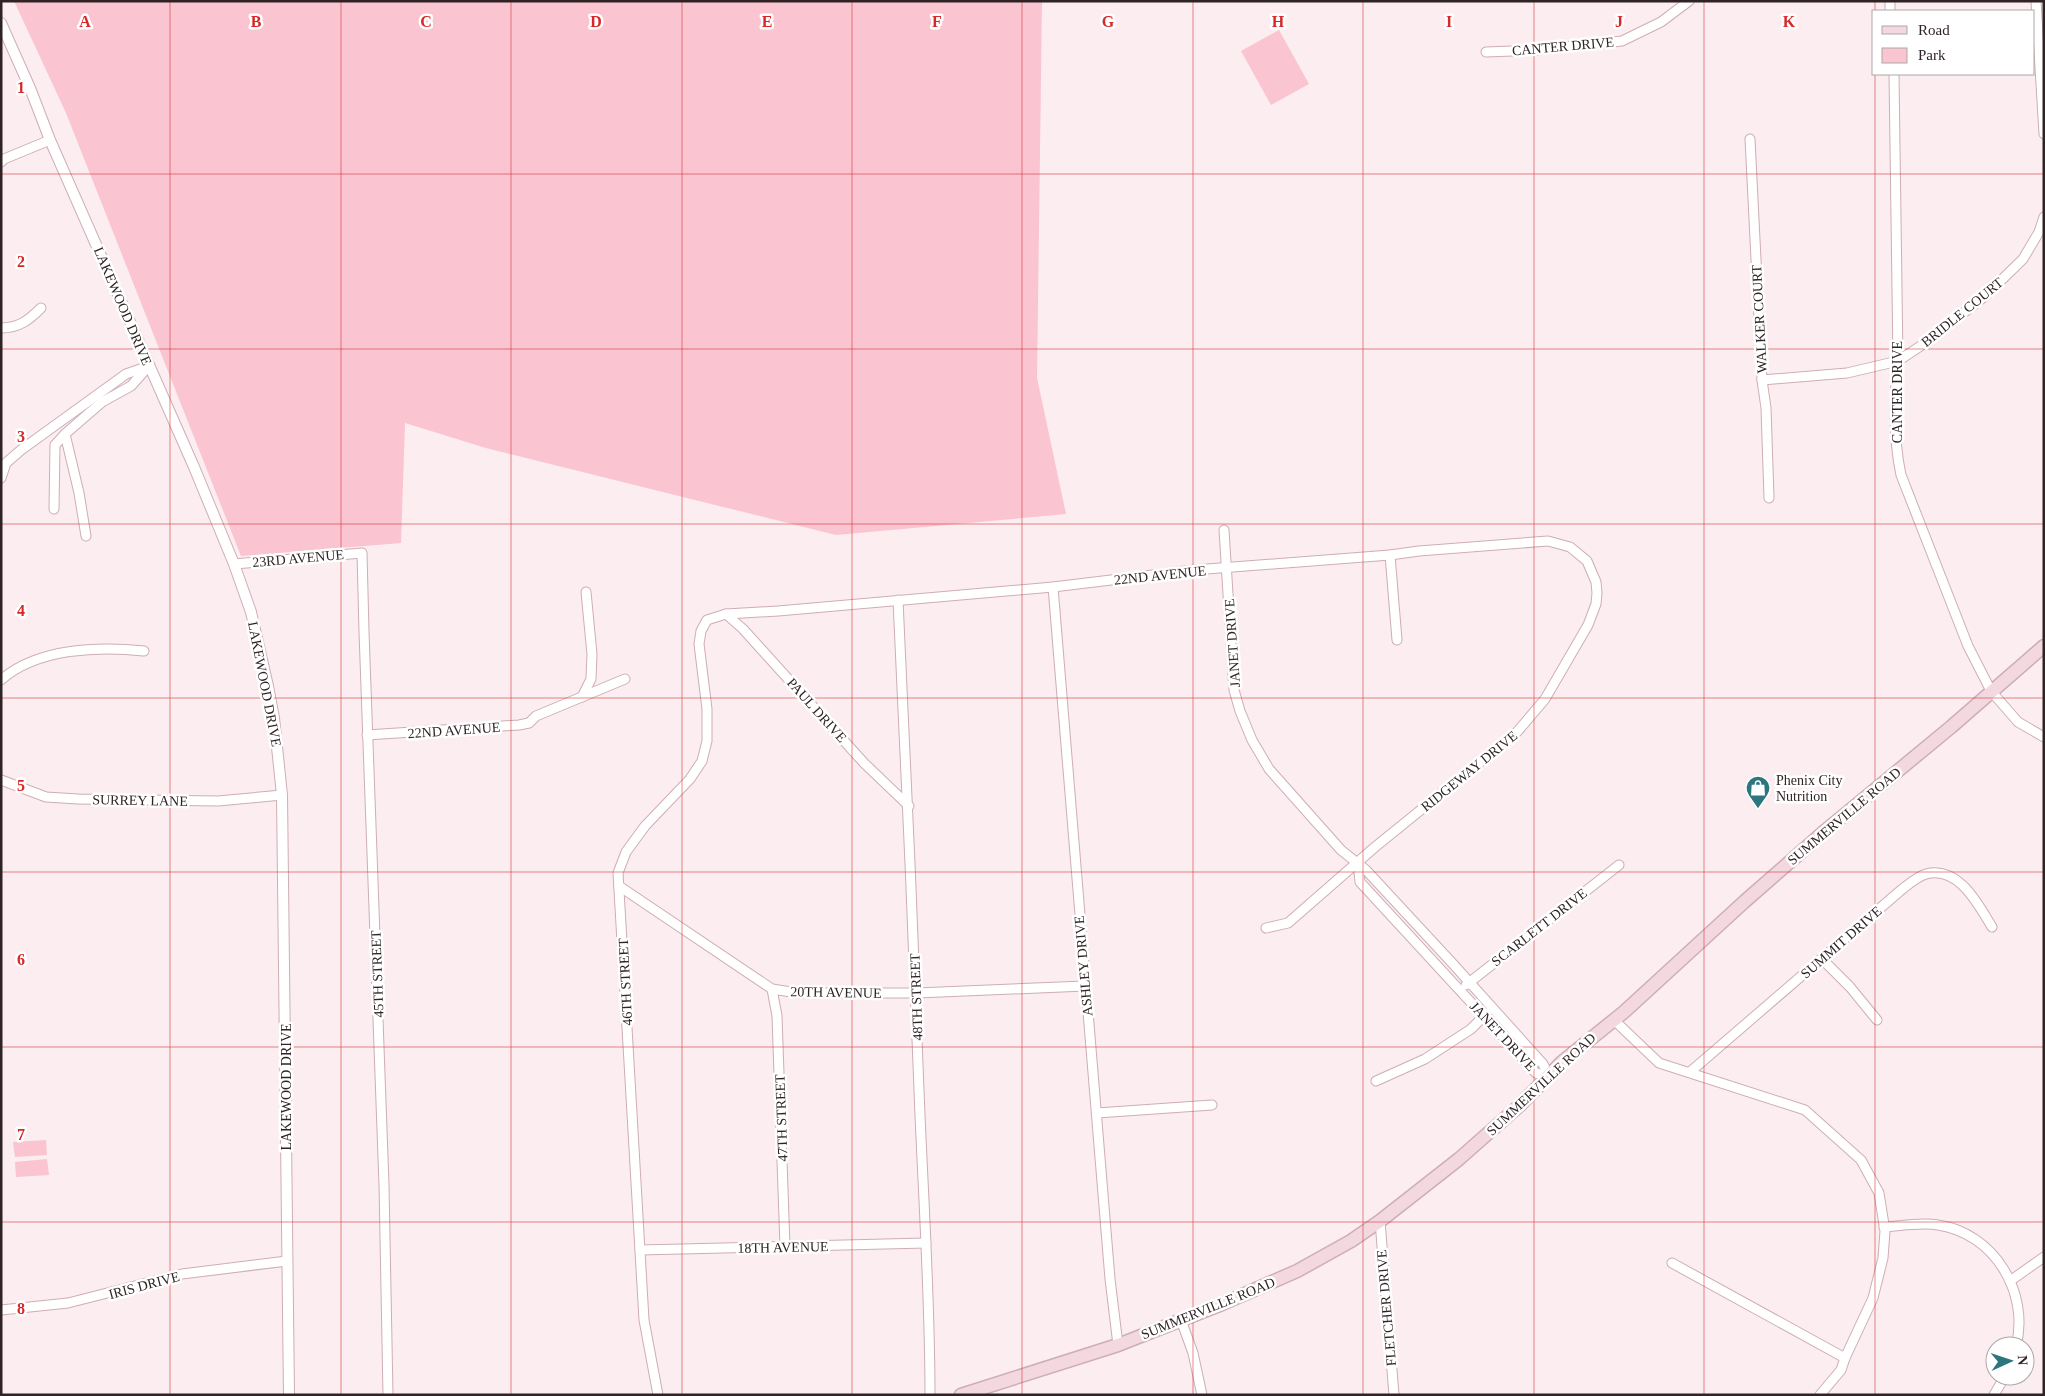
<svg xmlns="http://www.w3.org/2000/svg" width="2045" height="1396" viewBox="0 0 2045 1396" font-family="Georgia,serif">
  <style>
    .green { fill: #fac4d0 }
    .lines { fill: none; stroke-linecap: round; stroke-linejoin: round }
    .minor-casing { stroke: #ceaeb5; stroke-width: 11 }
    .tertiary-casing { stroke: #ceaeb5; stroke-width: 12 }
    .secondary-casing { stroke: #ceaeb5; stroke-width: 15 }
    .minor { stroke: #fff; stroke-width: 9 }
    .tertiary { stroke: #fff; stroke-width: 10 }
    .secondary { stroke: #f4d8df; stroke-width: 12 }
    .grid { fill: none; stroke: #d62828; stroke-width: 1; stroke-opacity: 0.55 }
    .labels { text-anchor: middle; stroke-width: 5; stroke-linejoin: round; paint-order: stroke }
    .street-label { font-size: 14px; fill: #2f2325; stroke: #fff }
    .poi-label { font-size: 14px; fill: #2f2325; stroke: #fff; text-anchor: start }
    .grid-label { font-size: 16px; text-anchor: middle; font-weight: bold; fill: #d62828; stroke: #fff; stroke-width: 5; stroke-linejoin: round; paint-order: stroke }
  </style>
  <rect width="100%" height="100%" fill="#fbedf0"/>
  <g class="green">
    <polygon points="14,1 1042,1 1037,378 1066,514 836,535 486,448 405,423 401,543 241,556 66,113"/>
    <polygon points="1279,30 1309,84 1271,105 1241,51"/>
    <polygon points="46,1140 47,1155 15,1157 13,1142"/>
    <polygon points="47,1159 49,1175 16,1177 15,1162"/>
  </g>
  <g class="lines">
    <defs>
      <g id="minor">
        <polyline points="1890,1 1890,11"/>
        <polyline points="2036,1 2044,134"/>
        <polyline points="1486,52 1537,50 1622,41 1661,22 1689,1"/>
        <path d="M1894 74 1898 361C1894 399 1893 438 1901 475L1968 646 1991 691 2018 722 2044 737"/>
        <polyline points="1750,139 1762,380 1766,408 1769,498"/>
        <polyline points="1,162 4,159 50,140"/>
        <path d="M1 328C19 328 29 320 41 308"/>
        <polyline points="1762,380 1847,373 1898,361 1925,343 1984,297 2023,259 2039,232 2044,217"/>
        <polyline points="65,434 79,493 86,536"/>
        <polyline points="1,478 6,463 21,450 126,374 149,366"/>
        <polyline points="54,509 55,445 65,434 102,402 131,386 147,368"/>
        <polyline points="1224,530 1234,690 1240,711 1252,740 1269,769 1341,850 1366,870 1454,965 1543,1064 1549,1076"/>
        <polyline points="1390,555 1397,640"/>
        <polyline points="234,564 362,553 364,632 384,1185 388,1395"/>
        <polyline points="1053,587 1110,1279 1118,1345"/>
        <path d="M898 600C906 772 914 943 920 1115 924 1208 930 1301 930 1395"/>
        <polyline points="726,614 743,629 864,763 909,806"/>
        <path d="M1 680C37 648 99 646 144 651"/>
        <polyline points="582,697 591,679 592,654 586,592"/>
        <polyline points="367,735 519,725 529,723 536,716 625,679"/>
        <polyline points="1,780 46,797 78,799 218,801 282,795"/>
        <polyline points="1358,862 1360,882 1536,1073 1549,1076"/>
        <polyline points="619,886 772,989 798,993 917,993 1085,986"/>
        <polyline points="1822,959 1850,987 1877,1020"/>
        <polyline points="1466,985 1619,865"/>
        <polyline points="772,989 777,1016 785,1247"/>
        <polyline points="1614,1020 1659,1063 1805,1110 1861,1160 1879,1193 1885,1231 1883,1258 1873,1298 1845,1358 1841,1370 1820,1395"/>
        <path d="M1690 1072 1900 891C1908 885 1916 877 1926 874 1959 865 1979 906 1992 927"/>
        <polyline points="1376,1081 1425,1059 1471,1029 1487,1013"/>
        <polyline points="1097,1113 1212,1105"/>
        <polyline points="1380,1221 1394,1395"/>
        <path d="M1884 1227C1901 1226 1921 1222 1938 1225 1994 1233 2030 1293 2016 1346"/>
        <polyline points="640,1250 926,1243"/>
        <polyline points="1672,1263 1845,1358"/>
        <polyline points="2010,1281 2044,1257"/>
        <polyline points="1,1310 68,1303 182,1274 287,1261"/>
        <polyline points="1181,1320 1193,1353 1202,1395"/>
        <polyline points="658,1395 644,1320 618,873 626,852 645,826 690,779 702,761 707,741 707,709 699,644 701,631 707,620 726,614 778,611 1053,587 1194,570 1390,555 1419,551 1548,541 1570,547 1587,561 1596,582 1597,593 1596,604 1588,625 1545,699 1517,732 1375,847 1288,923 1266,928"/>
        <polyline points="1994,1395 2005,1376"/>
      </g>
      <polyline id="tertiary" points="1,23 30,88 50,140 194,467 234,564 251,612 268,686 274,718 282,795 289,1395"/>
      <polyline id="secondary" points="961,1395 1118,1345 1222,1304 1297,1271 1351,1241 1380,1221 1459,1159 1519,1106 1562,1062 1624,1012 1744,902 1825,831 1951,727 2044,646"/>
    </defs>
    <use href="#minor" class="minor-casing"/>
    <use href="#tertiary" class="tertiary-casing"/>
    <use href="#secondary" class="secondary-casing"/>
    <use href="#minor" class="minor"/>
    <use href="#tertiary" class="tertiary"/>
    <use href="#secondary" class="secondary"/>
  </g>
  <path class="grid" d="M170 1V1395M341 1V1395M511 1V1395M682 1V1395M852 1V1395M1022 1V1395M1193 1V1395M1363 1V1395M1534 1V1395M1704 1V1395M1875 1V11M1875 74V1395M1 174H2044M1 349H2044M1 524H2044M1 698H2044M1 872H2044M1 1047H2044M1 1222H2044"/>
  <defs>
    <symbol id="shop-pin" viewBox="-11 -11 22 30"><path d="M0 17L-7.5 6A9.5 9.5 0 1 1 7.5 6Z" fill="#2d767e" stroke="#fff"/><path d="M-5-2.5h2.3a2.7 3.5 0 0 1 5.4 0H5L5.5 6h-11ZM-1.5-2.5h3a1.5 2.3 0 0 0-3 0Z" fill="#fff"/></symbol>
  </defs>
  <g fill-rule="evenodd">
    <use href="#shop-pin" x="1744" y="774" width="28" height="38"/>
  </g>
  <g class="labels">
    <g class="street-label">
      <text transform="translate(1563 46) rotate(-5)" y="5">CANTER DRIVE</text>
      <text transform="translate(123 306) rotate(67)" y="5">LAKEWOOD DRIVE</text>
      <text transform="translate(1962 312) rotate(-39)" y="5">BRIDLE COURT</text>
      <text transform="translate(1759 319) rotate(-93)" y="5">WALKER COURT</text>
      <text transform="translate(1897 392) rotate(-90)" y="5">CANTER DRIVE</text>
      <text transform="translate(298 558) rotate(-5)" y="5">23RD AVENUE</text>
      <text transform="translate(1160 575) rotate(-6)" y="5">22ND AVENUE</text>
      <text transform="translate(1232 643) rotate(-94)" y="5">JANET DRIVE</text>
      <text transform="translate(265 684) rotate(79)" y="5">LAKEWOOD DRIVE</text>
      <text transform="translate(817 710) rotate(48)" y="5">PAUL DRIVE</text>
      <text transform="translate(454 730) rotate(-4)" y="5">22ND AVENUE</text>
      <text transform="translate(1469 771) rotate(-39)" y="5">RIDGEWAY DRIVE</text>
      <text transform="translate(140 800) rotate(1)" y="5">SURREY LANE</text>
      <text transform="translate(1844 816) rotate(-40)" y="5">SUMMERVILLE ROAD</text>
      <text transform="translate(1539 927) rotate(-38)" y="5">SCARLETT DRIVE</text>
      <text transform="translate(1841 942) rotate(-41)" y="5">SUMMIT DRIVE</text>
      <text transform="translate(1083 966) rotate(-95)" y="5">ASHLEY DRIVE</text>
      <text transform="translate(377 974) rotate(-92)" y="5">45TH STREET</text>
      <text transform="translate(625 982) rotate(-93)" y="5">46TH STREET</text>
      <text transform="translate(836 992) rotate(1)" y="5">20TH AVENUE</text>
      <text transform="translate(916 997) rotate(-92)" y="5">48TH STREET</text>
      <text transform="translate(1503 1036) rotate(47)" y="5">JANET DRIVE</text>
      <text transform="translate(1541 1084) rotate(-43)" y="5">SUMMERVILLE ROAD</text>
      <text transform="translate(286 1087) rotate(-90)" y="5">LAKEWOOD DRIVE</text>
      <text transform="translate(781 1118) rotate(-92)" y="5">47TH STREET</text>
      <text transform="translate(783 1247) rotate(-1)" y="5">18TH AVENUE</text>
      <text transform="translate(144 1285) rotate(-15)" y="5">IRIS DRIVE</text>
      <text transform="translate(1208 1308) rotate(-22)" y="5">SUMMERVILLE ROAD</text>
      <text transform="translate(1386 1308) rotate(-95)" y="5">FLETCHER DRIVE</text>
    </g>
    <g class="poi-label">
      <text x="1776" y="785">Phenix City<tspan x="1776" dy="16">Nutrition</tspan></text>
    </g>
  </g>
  <g class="grid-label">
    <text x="85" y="27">A</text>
    <text x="256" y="27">B</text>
    <text x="426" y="27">C</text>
    <text x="596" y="27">D</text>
    <text x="767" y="27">E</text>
    <text x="937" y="27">F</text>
    <text x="1108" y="27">G</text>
    <text x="1278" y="27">H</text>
    <text x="1449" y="27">I</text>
    <text x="1619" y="27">J</text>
    <text x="1789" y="27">K</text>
    <text x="21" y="93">1</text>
    <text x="21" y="267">2</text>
    <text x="21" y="442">3</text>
    <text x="21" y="616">4</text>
    <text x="21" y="791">5</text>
    <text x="21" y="965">6</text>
    <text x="21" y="1140">7</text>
    <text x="21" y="1314">8</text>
  </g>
  <rect width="2045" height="1396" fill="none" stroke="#2f2325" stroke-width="5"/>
  <rect x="1872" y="10" width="162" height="65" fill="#ffffff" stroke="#aca7a8"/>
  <rect x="1882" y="26" width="25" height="8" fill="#f4d8df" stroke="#aca7a8"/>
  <text x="1918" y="35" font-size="15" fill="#2f2325">Road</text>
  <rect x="1882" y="48" width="25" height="15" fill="#fac4d0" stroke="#aca7a8"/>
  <text x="1918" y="60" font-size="15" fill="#2f2325">Park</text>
  <g transform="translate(2010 1361) rotate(87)"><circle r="24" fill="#ffffff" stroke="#aca7a8"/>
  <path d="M0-4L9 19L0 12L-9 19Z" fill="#2d767e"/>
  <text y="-8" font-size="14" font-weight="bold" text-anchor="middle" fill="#2f2325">N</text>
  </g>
</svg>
